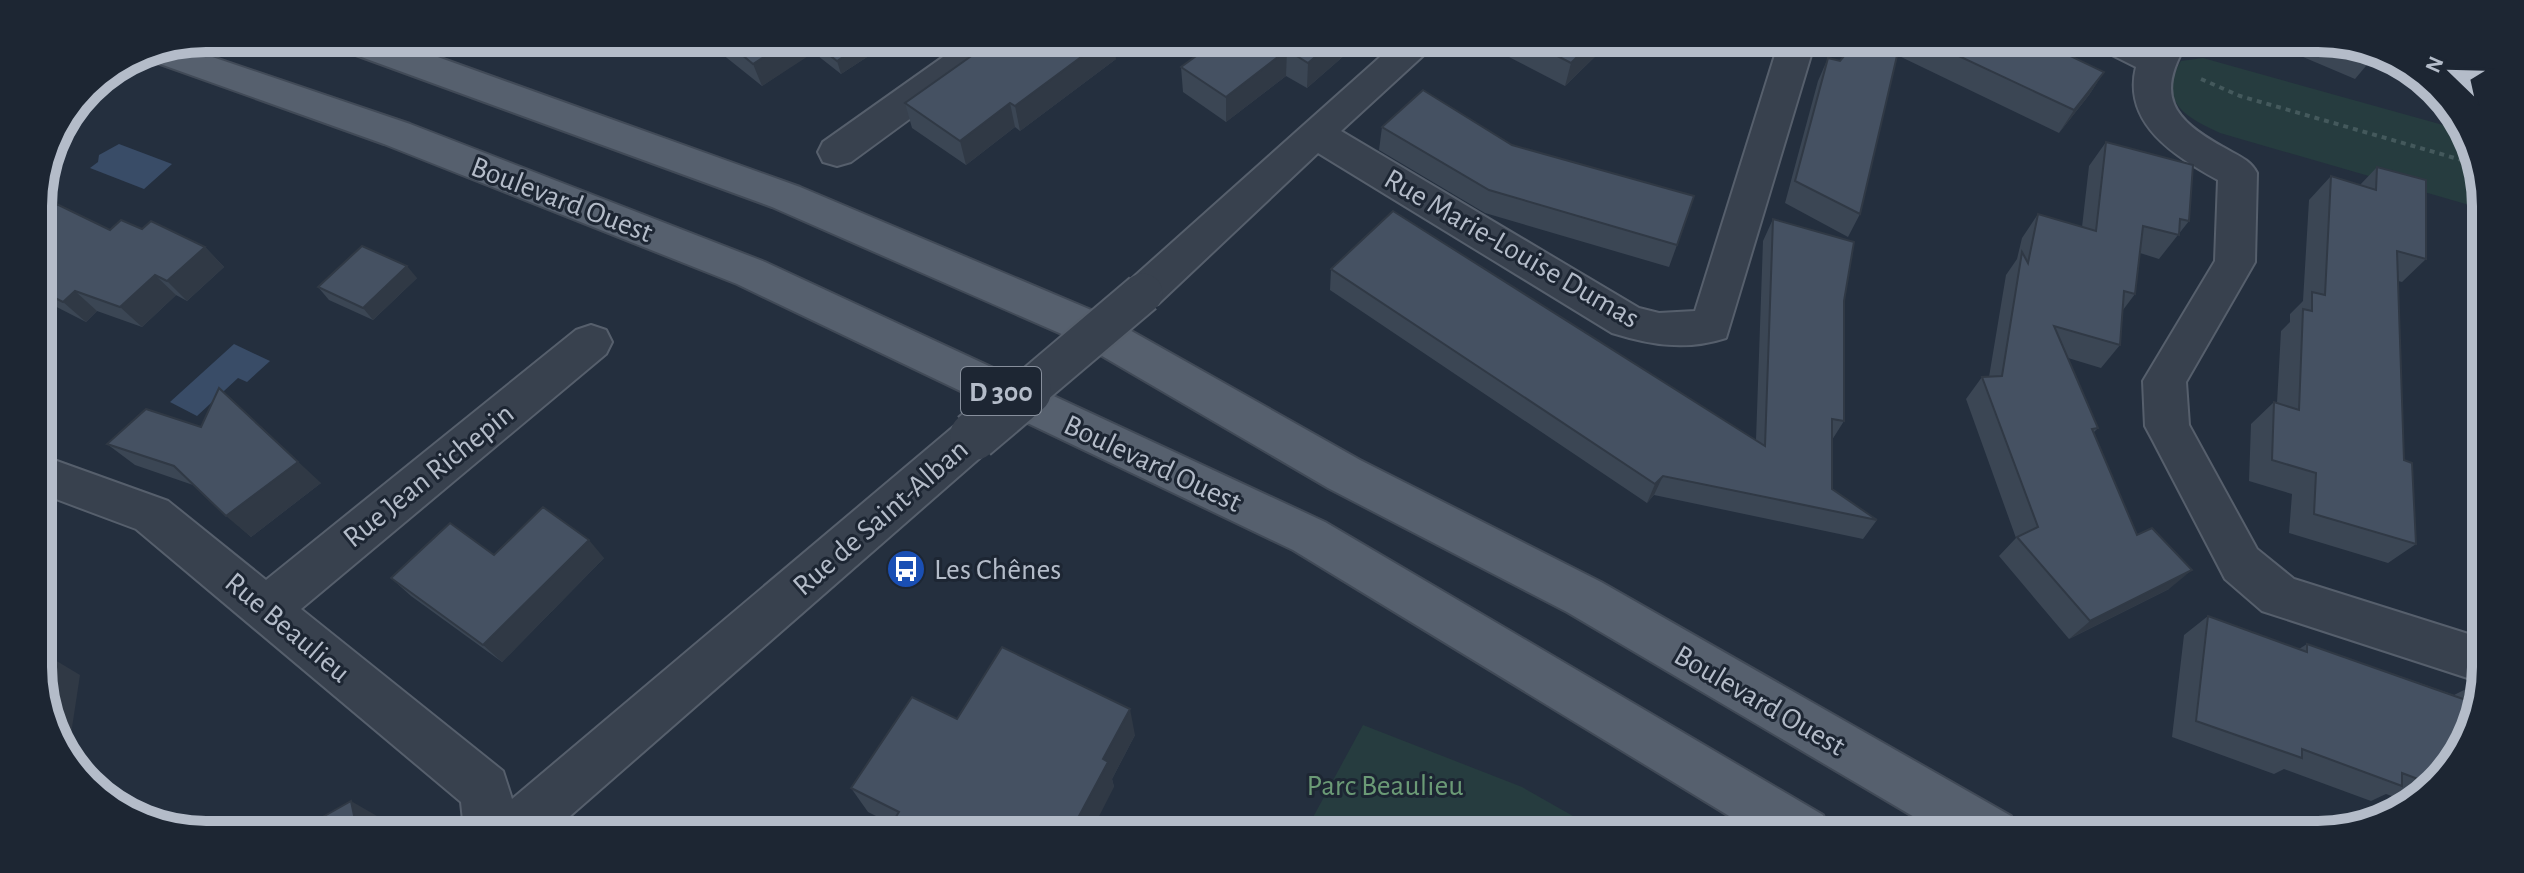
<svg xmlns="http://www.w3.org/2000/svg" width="2524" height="873" viewBox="0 0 2524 873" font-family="'Alegreya Sans',sans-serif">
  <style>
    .green { fill: #263c3f }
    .water { fill: #394c67 }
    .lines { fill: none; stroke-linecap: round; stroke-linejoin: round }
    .minor-casing { stroke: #565f6c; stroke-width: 4 }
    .major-casing { stroke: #414a57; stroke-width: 4 }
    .path { stroke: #44595c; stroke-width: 4; stroke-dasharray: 5 5; stroke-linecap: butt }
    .minor { fill: #38414e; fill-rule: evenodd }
    .major { fill: #56606e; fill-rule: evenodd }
    .minor-bridge-far1-casing { stroke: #565f6c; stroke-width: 43; stroke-linecap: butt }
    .minor-bridge-casing { stroke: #565f6c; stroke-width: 52; stroke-linecap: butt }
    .minor-bridge-far1 { stroke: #38414e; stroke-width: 39 }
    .minor-bridge { stroke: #38414e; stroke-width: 48 }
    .wall { fill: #3b4654 }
    .shaded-wall { fill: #303945 }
    .building { fill: #455162; stroke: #303945; stroke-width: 2 }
    .labels { text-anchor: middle; stroke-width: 6; stroke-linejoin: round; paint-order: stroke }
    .shield { fill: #1d2633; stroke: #878f9c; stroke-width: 2 }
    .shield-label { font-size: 28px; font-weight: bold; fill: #b4bcc9 }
    .street-label { font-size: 30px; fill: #b4bcc9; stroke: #1d2633 }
    .poi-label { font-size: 30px; fill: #b4bcc9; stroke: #1d2633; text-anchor: start }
    .park-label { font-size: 30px; fill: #6b9a76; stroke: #1d2633 }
    .rim { fill: none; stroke: #b4bcc9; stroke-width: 10 }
  </style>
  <rect width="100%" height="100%" fill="#242f3e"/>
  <g class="green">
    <path d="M2203 58 2461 130 2483 174V209L2220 133C2187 118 2156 102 2181 61Z"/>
    <polygon points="1363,725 1522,787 1603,833 1305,832"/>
  </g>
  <g class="water">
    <polygon points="119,144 172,164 144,189 90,168 98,162 99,155"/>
    <polygon points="234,344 270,361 247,382 238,378 197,416 170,402"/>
  </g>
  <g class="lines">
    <defs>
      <g id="minor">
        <polygon points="967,40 1010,40 1005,49 851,162 837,166 823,162 818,152 823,142"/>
        <path d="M1398 41H1439L1341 131 1639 308 1659 313 1695 311 1779 42H1815L1726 338C1686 351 1651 345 1612 333L1318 153 1158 304 1143 309 1128 304 1122 293 1128 282Z"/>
        <path d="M2101 43H2187C2155 96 2173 119 2223 147 2236 155 2250 159 2257 173L2255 262 2186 382 2189 425 2257 549 2294 579 2481 638 2480 682 2262 611 2225 579 2152 439 2145 426 2143 381 2215 261 2218 180C2175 156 2122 124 2136 67L2106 52Z"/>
        <polygon points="591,325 606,330 612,342 606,354 301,609 503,771 512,799 958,423 974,418 990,423 996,436 990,449 554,830 464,830 461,802 136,529 40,493 40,455 168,501 266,580 576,330"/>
      </g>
      <g id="major">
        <polygon points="329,38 385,38 800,187 1103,315 1360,460 1601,582 2011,816 2019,834 1943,834 1567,612 1328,488 1073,339 772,207 334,47"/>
        <polygon points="174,44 410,124 765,262 1325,522 1823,815 1831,833 1757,833 1293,550 737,284 384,144 135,55"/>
      </g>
    </defs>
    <use href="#minor" class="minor-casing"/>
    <use href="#major" class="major-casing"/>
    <polyline class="path" points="2201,79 2240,96 2479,165"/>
    <use href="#minor" class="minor"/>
    <use href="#major" class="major"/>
    <defs>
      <polyline id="minor-bridge-far1" points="1025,393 1143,293"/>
      <polyline id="minor-bridge" points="974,436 1027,391"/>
    </defs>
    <use href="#minor-bridge-far1" class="minor-bridge-far1-casing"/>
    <use href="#minor-bridge" class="minor-bridge-casing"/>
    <use href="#minor-bridge-far1" class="minor-bridge-far1"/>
    <use href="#minor-bridge" class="minor-bridge"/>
  </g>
  <g class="wall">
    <polygon points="706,39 886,40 887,44 841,74 813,52 762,86 707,42"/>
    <polygon points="1217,41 1346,54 1307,88 1286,76 1226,122 1183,92 1181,67"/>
    <polygon points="1512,42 1610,42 1565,86 1509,57"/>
    <polygon points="1856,42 2076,43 2068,55 2104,72 2089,95 2059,133 1897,55 1860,214 1848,237 1785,203 1818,81 1828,58 1840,61"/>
    <polygon points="2285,44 2362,44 2377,53 2355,79 2282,48"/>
    <polygon points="1116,59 1020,131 1015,127 966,165 912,128 905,103"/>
    <polygon points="1382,127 1677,245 1669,267 1485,213 1379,150"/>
    <polygon points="2106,142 2189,221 2159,259 2140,253 2135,294 2123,310 2120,345 2101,368 2068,358 2098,428 2093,433 2137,535 2169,589 2069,639 1999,556 2016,538 1966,399 1982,377 1989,377 2006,275 2017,259 2022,238 2038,214 2082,227 2089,166"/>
    <polygon points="2377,167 2426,259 2402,282 2398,281 2404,460 2416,544 2388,563 2289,533 2292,494 2249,481 2251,424 2274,402 2277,403 2281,331 2290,322 2290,314 2303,301 2309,200 2331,176 2360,185"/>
    <polygon points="38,195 110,230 142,229 205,247 224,267 187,301 176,295 142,327 97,311 86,322 39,298"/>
    <polygon points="1773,219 1844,301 1844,421 1832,440 1832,489 1877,520 1863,539 1654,495 1647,503 1330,290 1331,269 1756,440 1763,241"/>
    <polygon points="417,278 373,320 329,300 318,287"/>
    <polygon points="107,444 321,483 251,537 193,485 135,465"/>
    <polygon points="494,555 604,558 502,662 411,596 391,578"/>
    <polygon points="2208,616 2299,649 2307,644 2454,695 2466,689 2480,711 2421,800 2412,803 2386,794 2371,801 2284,769 2274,774 2172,737 2184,635"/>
    <polygon points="957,719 1135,735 1112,779 1114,787 892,824 868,812 851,788"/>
  </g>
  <g class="shaded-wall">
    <polygon points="791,40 809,40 813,53 762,86 753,64"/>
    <polygon points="869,40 886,40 887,44 841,74 837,61"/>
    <polygon points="1104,40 1114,40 1116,59 1020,131 1015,106"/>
    <polygon points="1334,41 1347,41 1346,54 1307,88 1308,63"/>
    <polygon points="1592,42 1610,42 1565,86 1571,63"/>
    <polygon points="1287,50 1286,76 1226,122 1226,97"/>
    <polygon points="2104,72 2089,95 2059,133 2074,110"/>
    <polygon points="1010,103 1015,127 966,165 960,141"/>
    <polygon points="205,247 224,267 187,301 167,281"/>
    <polygon points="407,266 417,278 373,320 363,308"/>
    <polygon points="155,275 176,295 142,327 120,307"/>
    <polygon points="75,291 97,311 86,322 63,302"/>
    <polygon points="219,388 321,483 251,537 226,516"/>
    <polygon points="1663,476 1654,495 1647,503 1655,484"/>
    <polygon points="589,540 604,558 502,662 483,645"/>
    <polygon points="2192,570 2169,589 2069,639 2090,621"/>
    <polygon points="50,657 80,675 68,754 42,702"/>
    <polygon points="1130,709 1135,735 1112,779 1114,787 1091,832 1071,831 1103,759"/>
    <polygon points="351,801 377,816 379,830 357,830"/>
  </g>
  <g class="building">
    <polygon points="723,39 791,40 753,64"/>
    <polygon points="810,40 869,40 837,61"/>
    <polygon points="994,40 1104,40 1015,106 1010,103 960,141 905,103"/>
    <polygon points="1217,41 1334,41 1308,63 1287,50 1226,97 1181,67"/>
    <polygon points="1530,42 1592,42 1571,63"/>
    <polygon points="1856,42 1900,43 1860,214 1795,181 1828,58 1840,61"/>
    <polygon points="1931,43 2075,43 2066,54 2104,72 2074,110"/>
    <polygon points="2352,44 2362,44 2377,53 2376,54"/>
    <polygon points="1423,90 1512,145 1694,196 1677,245 1489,190 1382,127"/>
    <polygon points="2106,142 2193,165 2189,221 2180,219 2179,235 2143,226 2135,294 2124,291 2120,345 2054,326 2098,428 2092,429 2137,535 2152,528 2192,570 2090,621 2017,537 2038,527 1982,377 2002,376 2022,252 2028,263 2038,214 2096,231"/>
    <polygon points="2377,167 2426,180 2426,259 2397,251 2404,460 2412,463 2416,544 2314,514 2316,473 2272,460 2274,402 2299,410 2303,309 2312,311 2312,292 2325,295 2331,176 2376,190"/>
    <polygon points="38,195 110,230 121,220 142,229 151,221 205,247 167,281 155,275 120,307 75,291 63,302 39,290"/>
    <polygon points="1393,211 1765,446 1773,219 1854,242 1844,301 1844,421 1832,419 1832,489 1877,520 1663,476 1655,484 1331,269"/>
    <polygon points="362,246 407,266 363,308 318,287"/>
    <polygon points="219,388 298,462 226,516 174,466 107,444 146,409 201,427"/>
    <polygon points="543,507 589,540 483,645 391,578 450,523 494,555"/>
    <polygon points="2208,616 2307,652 2307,644 2466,700 2466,689 2480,694 2480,711 2431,784 2402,773 2402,786 2302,749 2302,758 2196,721"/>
    <polygon points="1002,647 1130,709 1103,759 1108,762 1071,831 887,831 899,812 851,788 912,697 957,719"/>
    <polygon points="50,657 42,702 41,699 41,666"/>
    <polygon points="351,801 357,830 300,830"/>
  </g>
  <defs>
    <symbol id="bus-disc" viewBox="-11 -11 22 22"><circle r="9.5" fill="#1a4fb4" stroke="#1d2633"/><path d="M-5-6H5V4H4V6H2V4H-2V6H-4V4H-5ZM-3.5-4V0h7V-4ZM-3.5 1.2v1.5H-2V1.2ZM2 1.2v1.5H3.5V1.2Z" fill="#fff"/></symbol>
  </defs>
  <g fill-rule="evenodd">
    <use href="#bus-disc" x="884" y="547" width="44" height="44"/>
  </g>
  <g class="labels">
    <rect class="shield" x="961" y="367" width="80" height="48" rx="6"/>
    <g class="shield-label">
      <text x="1001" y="401">D 300</text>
    </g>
    <g class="street-label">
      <text transform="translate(562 199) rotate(21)" y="10">Boulevard Ouest</text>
      <text transform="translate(1512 248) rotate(30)" y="10">Rue Marie-Louise Dumas</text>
      <text transform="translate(1153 463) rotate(25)" y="10">Boulevard Ouest</text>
      <text transform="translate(428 475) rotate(-39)" y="10">Rue Jean Richepin</text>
      <text transform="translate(880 517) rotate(-41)" y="10">Rue de Saint-Alban</text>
      <text transform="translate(288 627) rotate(40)" y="10">Rue Beaulieu</text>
      <text transform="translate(1760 700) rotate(30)" y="10">Boulevard Ouest</text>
    </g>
    <g class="poi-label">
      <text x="934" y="579">Les Chênes</text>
    </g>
    <g class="park-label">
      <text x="1385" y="795">Parc Beaulieu</text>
    </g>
  </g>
  <path d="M0 0H2524V873H0ZM206 52H2318A154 154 0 0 1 2472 206V667A154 154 0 0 1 2318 821H206A154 154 0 0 1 52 667V206A154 154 0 0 1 206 52Z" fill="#1d2633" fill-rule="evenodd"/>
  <path class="rim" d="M206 52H2318A154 154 0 0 1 2472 206V667A154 154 0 0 1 2318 821H206A154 154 0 0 1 52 667V206A154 154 0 0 1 206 52Z"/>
  <g transform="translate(2452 72) rotate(293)" stroke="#1d2633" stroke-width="6" paint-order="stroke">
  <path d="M0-6L14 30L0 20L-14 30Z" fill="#b4bcc9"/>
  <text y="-12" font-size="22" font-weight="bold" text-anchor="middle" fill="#b4bcc9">N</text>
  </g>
</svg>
